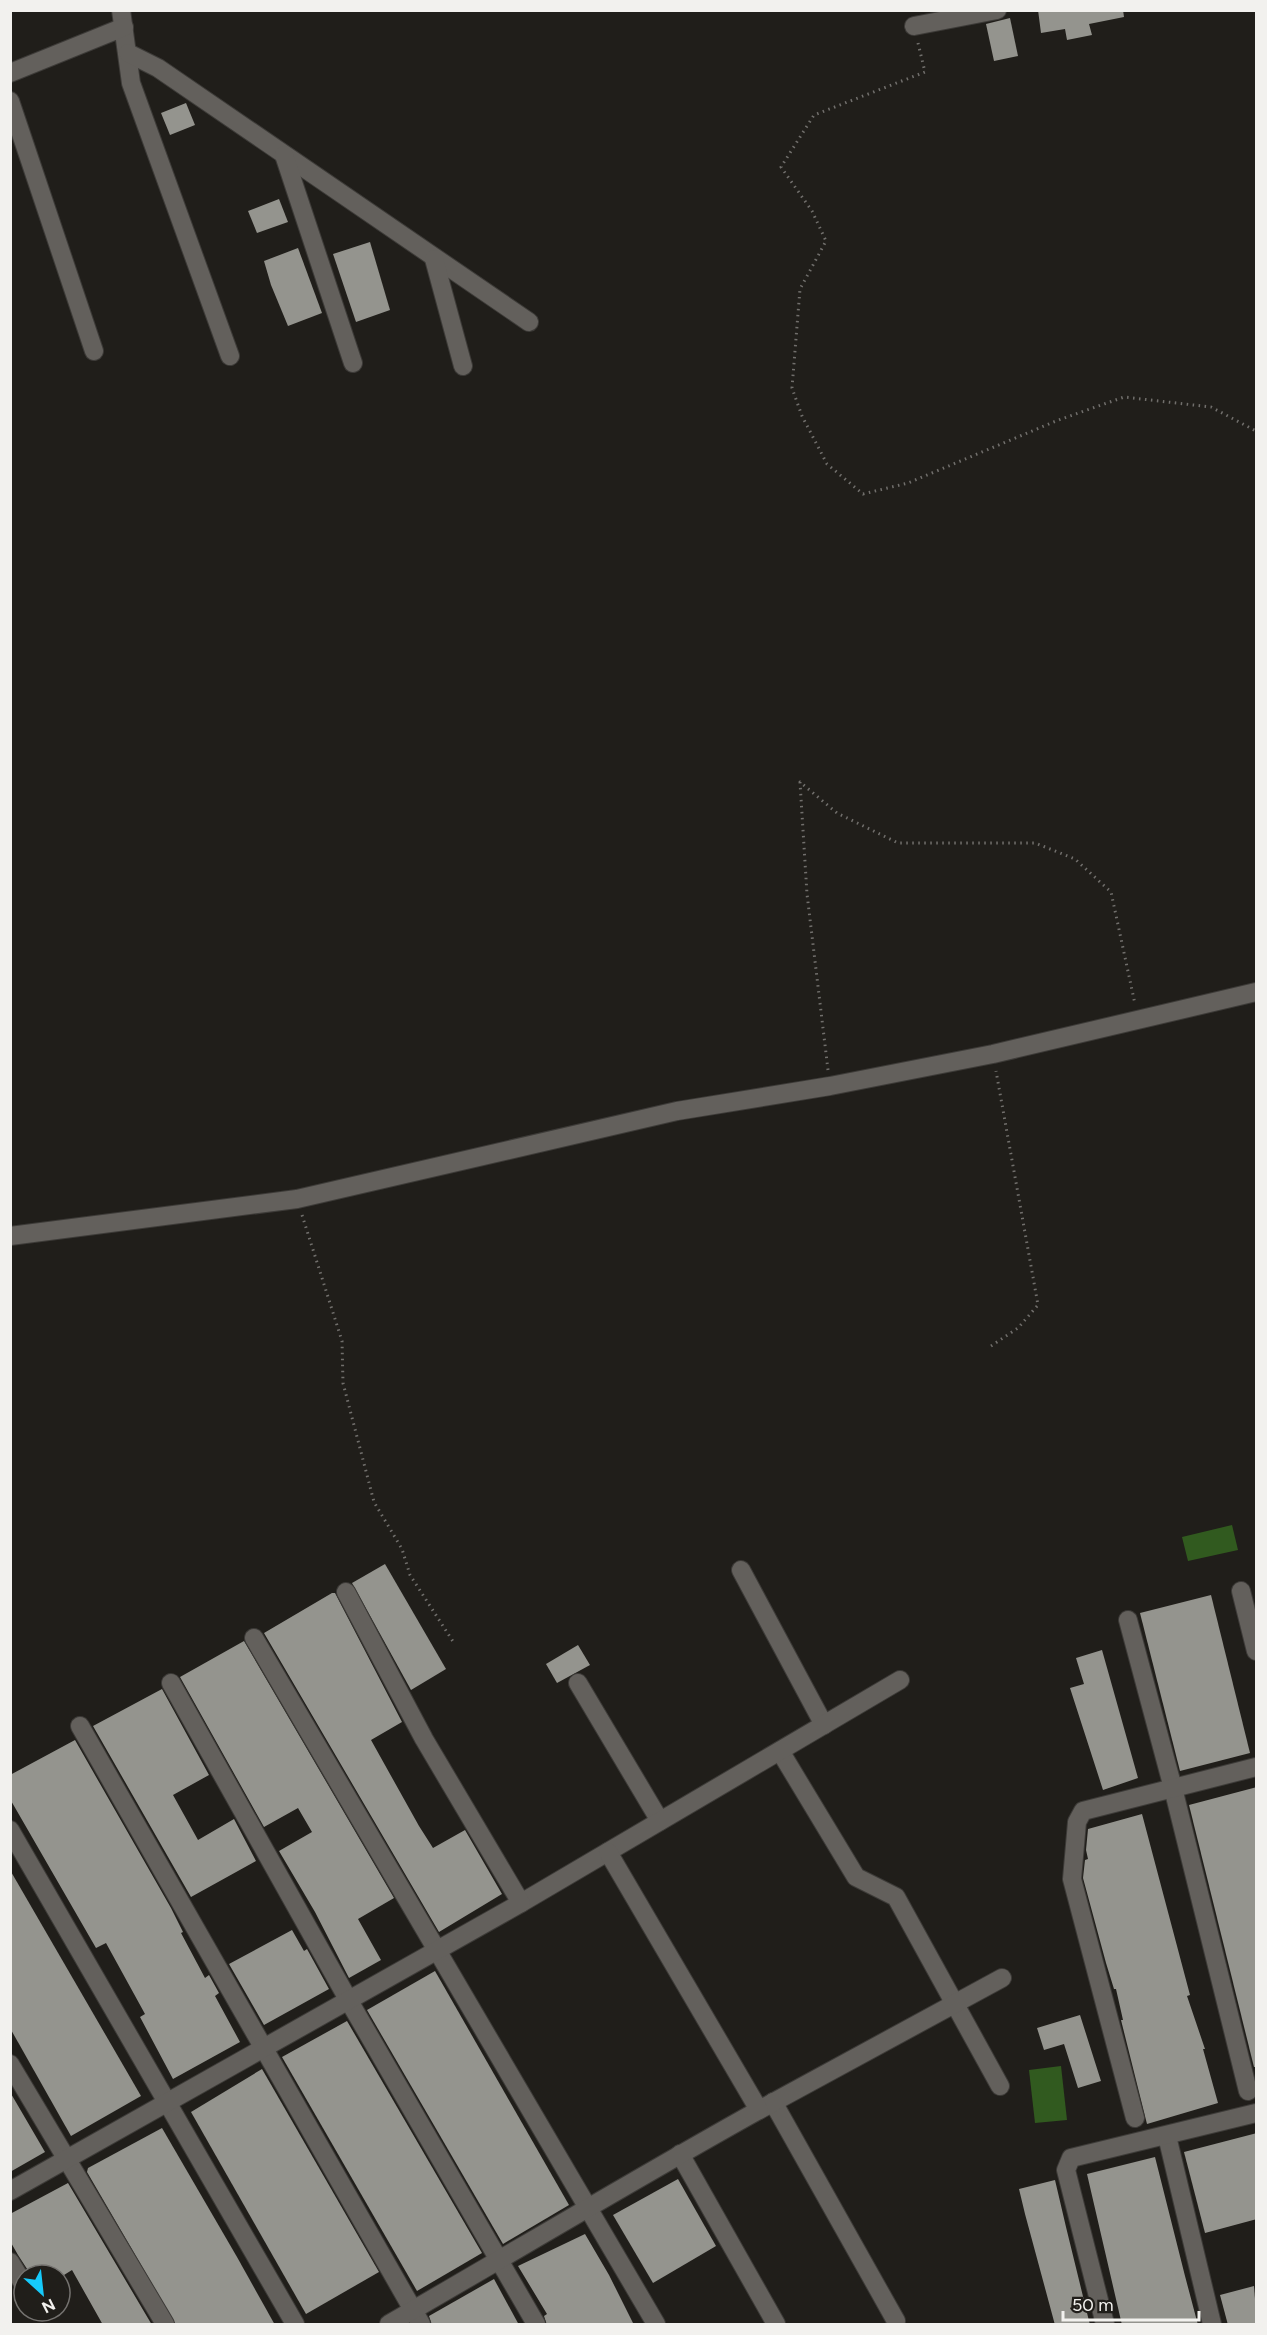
<svg xmlns="http://www.w3.org/2000/svg" width="1267" height="2335" viewBox="0 0 1267 2335" font-family="Figtree,sans-serif">
  <style>
    .water { fill: #315a1f }
    .building { fill: #94948e }
    .lines { fill: none; stroke-linecap: round; stroke-linejoin: round }
    .minor-casing { stroke: #3d3b38; stroke-width: 20 }
    .path { stroke: #716f6c; stroke-width: 3; stroke-dasharray: 1.5 4.5; stroke-linecap: butt }
    .minor { stroke: #63605c; stroke-width: 18 }
  </style>
  <rect width="100%" height="100%" fill="#201e1a"/>
  <g class="water">
    <polygon points="1232,1525 1238,1550 1188,1561 1182,1537"/>
    <polygon points="1061,2066 1067,2120 1035,2123 1029,2070"/>
  </g>
  <g class="building">
    <polygon points="1038,10 1123,10 1124,17 1089,24 1092,35 1067,40 1065,29 1041,33"/>
    <polygon points="1010,18 1018,56 994,61 986,24"/>
    <polygon points="186,103 195,125 170,135 161,113"/>
    <polygon points="279,199 288,222 257,233 248,211"/>
    <polygon points="370,242 390,310 356,322 333,254"/>
    <polygon points="298,248 322,313 288,326 271,285 264,261"/>
    <polygon points="385,1564 446,1669 411,1690 352,1583"/>
    <polygon points="332,1593 335,1593 402,1722 371,1740 419,1826 433,1848 465,1830 502,1894 439,1932 264,1633"/>
    <polygon points="1211,1595 1250,1753 1180,1771 1140,1613"/>
    <polygon points="244,1641 394,1898 358,1919 381,1960 349,1978 315,1912 279,1851 312,1832 298,1808 264,1827 180,1677"/>
    <polygon points="578,1645 590,1665 557,1683 546,1664"/>
    <polygon points="1102,1650 1138,1778 1103,1790 1070,1688 1084,1684 1076,1658"/>
    <polygon points="162,1689 209,1775 173,1795 198,1840 234,1819 256,1861 191,1897 93,1726"/>
    <polygon points="75,1740 171,1908 183,1932 181,1933 205,1978 209,1975 219,1993 215,1996 240,2042 173,2079 140,2017 145,2014 106,1943 96,1948 10,1799 10,1775"/>
    <polygon points="1257,1787 1257,2067 1254,2067 1189,1805"/>
    <polygon points="1142,1814 1190,1995 1187,1996 1205,2049 1203,2049 1218,2103 1147,2124 1121,2020 1123,2020 1116,1989 1114,1989 1106,1963 1083,1878 1085,1860 1088,1859 1086,1850 1088,1829"/>
    <polygon points="10,1870 141,2096 71,2136 10,2028"/>
    <polygon points="292,1930 304,1951 307,1949 329,1989 264,2025 229,1964"/>
    <polygon points="435,1971 569,2205 503,2244 367,2010"/>
    <polygon points="1080,2015 1101,2081 1078,2088 1064,2044 1044,2050 1037,2028"/>
    <polygon points="347,2021 482,2253 417,2291 282,2057"/>
    <polygon points="262,2069 379,2272 306,2314 191,2112"/>
    <polygon points="10,2092 45,2152 10,2172"/>
    <polygon points="162,2128 237,2257 275,2325 176,2325 87,2172 88,2168"/>
    <polygon points="1257,2133 1257,2219 1205,2233 1184,2152"/>
    <polygon points="1155,2157 1185,2276 1198,2325 1122,2325 1087,2174"/>
    <polygon points="678,2179 716,2246 653,2283 613,2215"/>
    <polygon points="1055,2180 1066,2227 1090,2325 1055,2325 1025,2214 1019,2189"/>
    <polygon points="68,2183 152,2325 103,2325 72,2270 64,2275 31,2275 18,2255 10,2241 10,2214"/>
    <polygon points="585,2234 609,2275 634,2325 547,2325 544,2316 547,2314 518,2266"/>
    <polygon points="494,2279 519,2325 432,2325 429,2316"/>
    <polygon points="1254,2286 1257,2325 1228,2325 1220,2295"/>
  </g>
  <g class="lines">
    <defs>
      <g id="minor">
        <polyline points="121,10 131,83 230,356"/>
        <polyline points="914,26 997,10"/>
        <polyline points="128,53 158,68 529,322"/>
        <polyline points="10,73 124,27"/>
        <polyline points="10,101 94,351"/>
        <polyline points="284,155 353,363"/>
        <polyline points="434,259 463,366"/>
        <polyline points="10,1236 297,1199 677,1111 830,1086 993,1054 1256,992"/>
        <polyline points="741,1570 824,1725"/>
        <polyline points="1241,1591 1256,1651"/>
        <polyline points="1128,1620 1173,1788 1248,2091"/>
        <polyline points="254,1638 656,2324"/>
        <polyline points="171,1683 349,2001 536,2324"/>
        <polyline points="578,1683 660,1821"/>
        <polyline points="80,1726 421,2324"/>
        <polyline points="780,1751 856,1877 896,1897 1000,2086"/>
        <polyline points="10,1830 295,2324"/>
        <polyline points="521,1903 900,1680"/>
        <polyline points="10,2064 165,2324"/>
        <polyline points="773,2102 896,2321"/>
        <polyline points="759,2110 1002,1978"/>
        <polyline points="1135,2118 1072,1879 1077,1822 1083,1811 1256,1767"/>
        <polyline points="1167,2136 1212,2324"/>
        <polyline points="680,2154 776,2324"/>
        <polyline points="10,2191 521,1903 424,1739 346,1592"/>
        <polyline points="10,2262 24,2285"/>
        <path d="M389 2324C512 2253 635 2179 759 2110L608 1852"/>
        <polyline points="1105,2324 1066,2170 1071,2158 1256,2113"/>
      </g>
    </defs>
    <use href="#minor" class="minor-casing"/>
    <g class="path">
      <polyline points="918,43 925,72 814,115 781,167 812,211 826,241 800,289 792,388 802,416 827,464 863,494 908,483 1056,421 1124,397 1211,407 1256,431"/>
      <polyline points="828,1070 807,894 800,782 837,813 898,843 1035,843 1075,859 1111,892 1135,1004"/>
      <polyline points="302,1215 342,1341 343,1383 374,1502 402,1549 410,1575 454,1643"/>
      <polyline points="991,1346 1018,1328 1038,1305 996,1071"/>
    </g>
    <use href="#minor" class="minor"/>
  </g>
  <rect width="1267" height="2335" fill="none" stroke="#f2f1ee" stroke-width="24"/>
  <g transform="translate(42 2293) rotate(153)"><circle r="28" fill="#201e1a" stroke="#74726f" stroke-width="1.5"/>
  <path d="M0-4.5L10 22L0 15L-10 22Z" fill="#16cafb"/>
  <text y="-9" font-size="16" font-weight="bold" text-anchor="middle" fill="#f2f1ee">N</text>
  </g>
  <path d="M1063 2311v9h136v-9" fill="none" stroke="#f2f1ee" stroke-width="3"/>
  <text x="1072" y="2311" font-size="18" fill="#f2f1ee" stroke="#201e1a" stroke-width="4.5" paint-order="stroke">50 m</text>
</svg>
